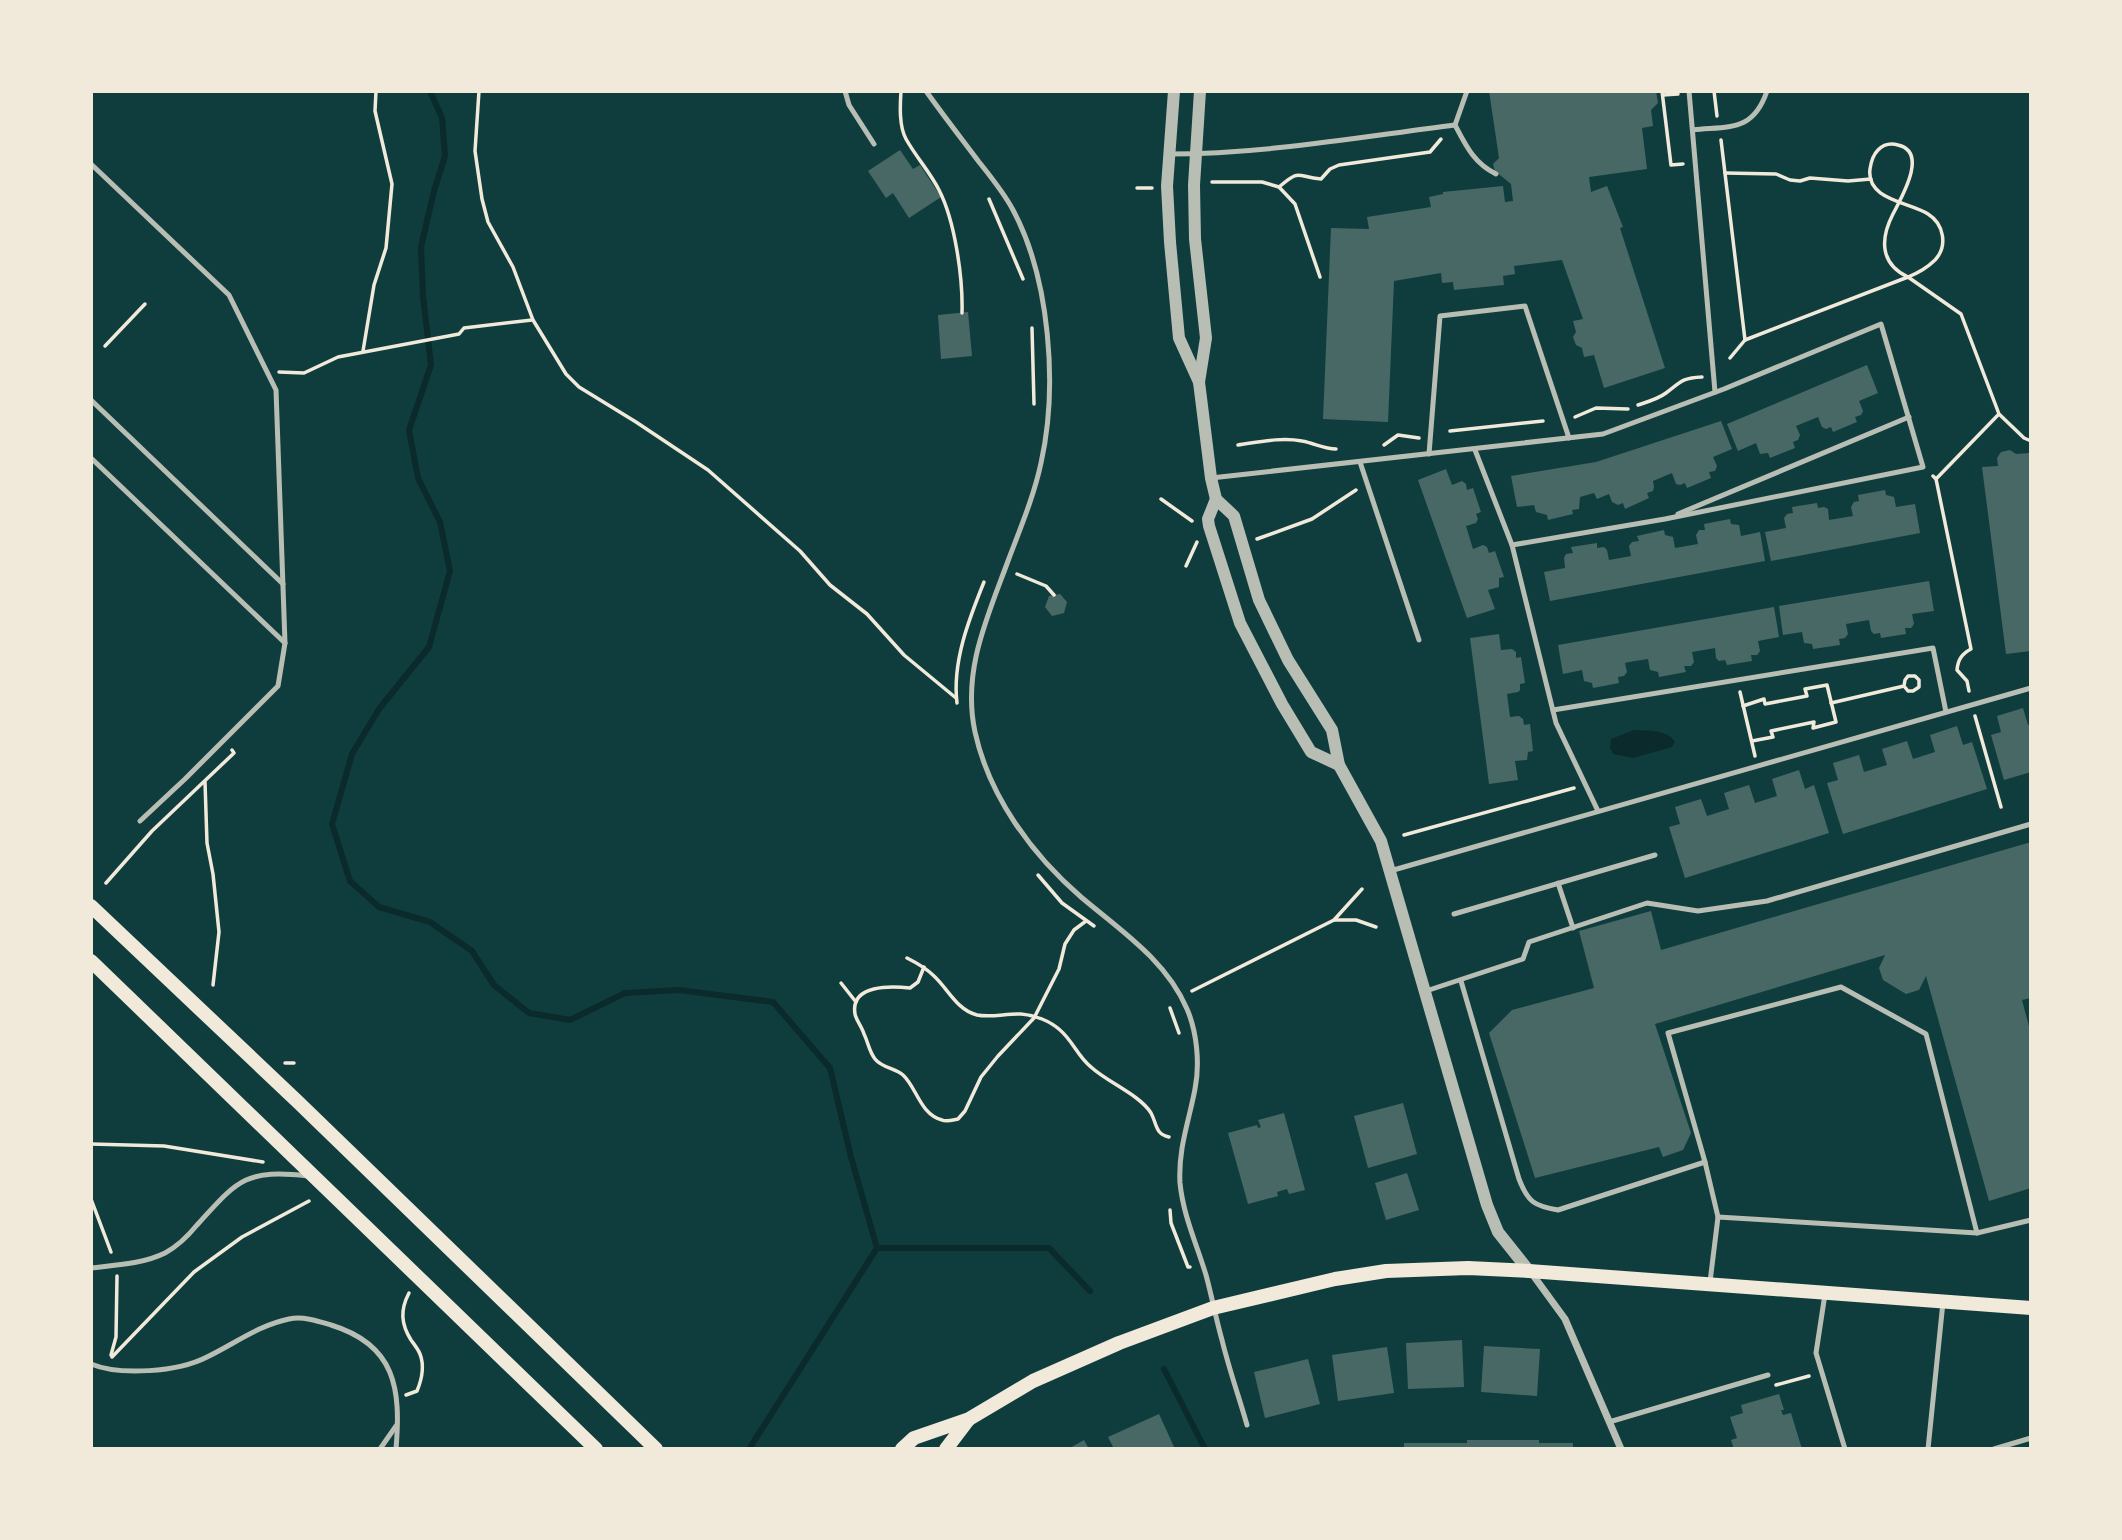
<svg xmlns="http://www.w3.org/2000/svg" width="2122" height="1540" viewBox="0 0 2122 1540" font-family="'Public Sans',sans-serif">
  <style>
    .water { fill: #0a2a2b }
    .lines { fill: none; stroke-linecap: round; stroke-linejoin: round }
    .stream { stroke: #0a2a2b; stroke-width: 6 }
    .building { fill: #486865 }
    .path { stroke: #f1e9da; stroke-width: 3.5 }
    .service { stroke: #b8beb3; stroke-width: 5 }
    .minor { stroke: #b8beb3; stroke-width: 7 }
    .tertiary { stroke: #b8beb3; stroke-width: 12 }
    .secondary { stroke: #f1e9da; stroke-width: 14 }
  </style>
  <rect width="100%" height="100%" fill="#0f3d3e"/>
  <path class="water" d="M1634 730C1648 731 1667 729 1675 742L1672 747 1633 758 1613 754 1610 748 1611 739Z"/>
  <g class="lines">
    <g class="stream">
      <polyline points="430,91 442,118 445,156 434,191 421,247 423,296 431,365 409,430 418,478 440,522 450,571 429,647 379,709 352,754 332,824 350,881 379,907 430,922 472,951 494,985 529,1013 570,1020 625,993 679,990 773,1002 830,1068 851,1157 877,1248 749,1449"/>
      <polyline points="877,1248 1049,1248 1090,1291"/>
      <polyline points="1164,1369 1205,1449"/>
    </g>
  </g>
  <g class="building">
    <polygon points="1489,91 1656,91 1658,103 1651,110 1653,126 1642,128 1647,169 1589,177 1591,192 1607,186 1623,227 1620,228 1665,368 1604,388 1594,355 1584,357 1582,348 1576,345 1573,337 1576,332 1573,321 1583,319 1562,260 1514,266 1515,274 1503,276 1504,285 1454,290 1453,282 1442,283 1441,273 1394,281 1388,422 1323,419 1331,228 1369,229 1367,217 1431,207 1429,197 1443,194 1443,192 1503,186 1505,202 1513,201 1511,184 1495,171 1493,164 1499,158"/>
    <polygon points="900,150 913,169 920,165 941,197 909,218 893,193 886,198 868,171"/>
    <polygon points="968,312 972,356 941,359 938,315"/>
    <polygon points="1867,365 1878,393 1859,401 1863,411 1861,415 1855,417 1857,422 1833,432 1831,427 1826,429 1822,427 1818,417 1796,426 1800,435 1798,440 1793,442 1795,448 1770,458 1768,453 1760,454 1756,443 1738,451 1727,424"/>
    <polygon points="1721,421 1732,449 1713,457 1717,466 1715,471 1709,472 1711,478 1687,488 1685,483 1680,485 1676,484 1672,473 1653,481 1654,487 1653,491 1647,493 1649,498 1625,509 1623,503 1618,505 1612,502 1609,494 1597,499 1594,493 1580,497 1579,509 1572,510 1573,514 1548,520 1547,515 1536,512 1534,505 1517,507 1511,476 1596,462"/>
    <polygon points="2010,450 2016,454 2029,453 2031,460 2031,651 2006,654 1982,467 1998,466 1997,458 2001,452"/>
    <polygon points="1446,469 1452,485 1462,481 1466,484 1467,490 1473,488 1481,512 1476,514 1478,519 1476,523 1466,526 1473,549 1483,545 1487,547 1489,553 1495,551 1504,577 1499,578 1499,587 1488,590 1495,609 1467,618 1418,480"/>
    <polygon points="1885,490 1886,495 1894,497 1896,507 1915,504 1920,533 1771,561 1765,532 1786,528 1784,518 1787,514 1793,513 1792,507 1817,503 1818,508 1824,507 1828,509 1829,520 1853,516 1851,507 1854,502 1859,501 1858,495"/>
    <polygon points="1730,519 1731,524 1739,525 1741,536 1760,532 1765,561 1550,601 1544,572 1565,568 1564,558 1566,554 1573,553 1571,547 1597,543 1597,548 1604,547 1607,550 1609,560 1631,556 1629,546 1632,542 1639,541 1637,536 1664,530 1665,535 1673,537 1675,548 1698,544 1696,535 1699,530 1705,530 1704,524"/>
    <polygon points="1929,581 1934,611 1912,614 1914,624 1911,628 1905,628 1906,634 1881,638 1880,633 1874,634 1871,631 1869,620 1846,624 1848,634 1845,638 1839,639 1840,645 1813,649 1812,644 1804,643 1802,632 1783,635 1779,606"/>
    <polygon points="1060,594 1067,602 1064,613 1052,616 1045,607 1049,596"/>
    <polygon points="1774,607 1779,637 1758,641 1760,651 1757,655 1751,655 1752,661 1727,665 1725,660 1719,661 1716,658 1715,648 1692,652 1694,662 1691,666 1684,666 1686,672 1659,677 1658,672 1650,670 1648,659 1629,662 1625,663 1627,672 1624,676 1618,677 1619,683 1593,688 1592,683 1584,681 1582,670 1563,674 1558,645"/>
    <polygon points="1499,634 1501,650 1512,649 1516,652 1516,658 1521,657 1525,683 1520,684 1520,690 1518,692 1507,694 1510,717 1519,716 1523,719 1524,725 1530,724 1533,751 1528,752 1527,760 1515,761 1518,780 1489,784 1470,638"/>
    <polygon points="2023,708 2028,725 2031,725 2031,772 2004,780 1991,735 2001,732 1997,716"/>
    <polygon points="1957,726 1963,745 1972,742 1987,789 1843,834 1827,783 1838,780 1833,763 1859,755 1864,772 1887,765 1882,749 1907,741 1913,759 1935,752 1930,735"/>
    <polygon points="1799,770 1805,789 1814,785 1829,833 1685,878 1669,827 1680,824 1675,807 1701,799 1707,816 1729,809 1724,793 1749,785 1755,803 1777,796 1772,779"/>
    <polygon points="2031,842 2031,998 2022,1000 2031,1034 2031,1188 1989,1201 1926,976 1919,990 1906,994 1883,980 1879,968 1885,955 1655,1024 1691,1133 1683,1150 1663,1157 1659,1147 1535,1178 1489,1033 1512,1010 1594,988 1579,931 1651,911 1661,950"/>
    <polygon points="1403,1103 1417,1154 1368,1168 1354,1116"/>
    <polygon points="1284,1113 1305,1190 1289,1194 1287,1189 1277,1192 1278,1196 1248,1204 1228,1133 1257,1125 1258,1128 1261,1127 1258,1120"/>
    <polygon points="1407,1173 1419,1210 1386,1220 1375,1183"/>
    <polygon points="1462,1340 1464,1387 1408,1389 1406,1343"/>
    <polygon points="1484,1346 1540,1349 1537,1396 1481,1392"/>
    <polygon points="1387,1347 1394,1393 1338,1401 1332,1355"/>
    <polygon points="1308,1359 1320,1404 1265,1418 1254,1372"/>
    <polygon points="1779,1394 1784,1410 1781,1410 1783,1415 1791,1413 1802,1449 1734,1449 1731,1440 1737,1438 1730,1417 1743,1413 1741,1405"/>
    <polygon points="1159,1414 1175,1449 1114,1449 1108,1437"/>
    <polygon points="1084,1440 1089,1449 1068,1449"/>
    <polygon points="1467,1440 1539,1440 1539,1443 1573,1443 1573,1449 1404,1449 1404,1443 1467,1443"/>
  </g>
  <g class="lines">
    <g class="path">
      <polyline points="479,91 475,151 482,199 488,222 513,267 533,320 566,374 579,387 636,422 708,470 800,551 830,585 867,614 904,655 956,698"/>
      <path d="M901 91C900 106 899 126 906 139 916 157 930 172 939 190 955 221 963 278 962 313"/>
      <polyline points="1662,91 1671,165 1683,164"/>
      <polyline points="1714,91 1717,116"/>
      <polyline points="1663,95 1678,94"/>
      <polyline points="1721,140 1745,340"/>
      <polyline points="1725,173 1776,174 1790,180 1800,181 1810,178 1848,181 1871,179"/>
      <polyline points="1212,182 1262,182 1279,187 1295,204 1320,277"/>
      <path d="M1279 187C1301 168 1296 177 1321 179L1330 169 1339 165 1430 152 1441 139"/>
      <polyline points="1137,188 1152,188"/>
      <polyline points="989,199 1023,279"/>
      <path d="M1908 277C1918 273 1927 268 1935 260 1948 246 1944 224 1928 214 1909 202 1866 200 1870 169 1871 162 1873 155 1878 150 1884 144 1891 143 1898 145 1929 152 1901 198 1893 214 1880 239 1880 264 1908 277"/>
      <polyline points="1032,328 1034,404"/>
      <polyline points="105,346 145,304"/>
      <polyline points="363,351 374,285 386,248 392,184 375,111 376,91"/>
      <polyline points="1730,358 1745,340 1908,277 1961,314 1999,414 2024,438 2031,441"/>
      <polyline points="279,372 304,373 338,357 459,334 464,328 532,320"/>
      <path d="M1638 405C1647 402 1658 399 1666 393 1681 382 1681 378 1702 377"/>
      <polyline points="1575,417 1596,408 1628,409"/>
      <polyline points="1450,431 1543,421"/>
      <path d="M1238 445C1259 442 1281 437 1302 441 1314 443 1324 449 1336 449"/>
      <polyline points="1384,445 1398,435 1419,438"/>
      <path d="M1933 476 1936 479 1971 649C1962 654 1958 659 1957 670L1967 681 1969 691"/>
      <polyline points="1936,479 1998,415"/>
      <polyline points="1161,499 1192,521"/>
      <polyline points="1257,539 1312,519 1356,490"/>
      <polyline points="1186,566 1197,542"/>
      <polyline points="1017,574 1046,586 1054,595"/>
      <polyline points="1740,692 1755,756"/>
      <path d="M957 703C952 662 969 619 984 582"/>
      <polyline points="1831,703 1904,686 1908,691 1913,691 1919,687 1919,680 1915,676 1908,676 1905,680 1904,686"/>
      <polyline points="1743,706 1764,699 1765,704 1807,696 1805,689 1827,685 1836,722 1813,728 1814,722 1771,731 1773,737 1752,741"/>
      <polyline points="1975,716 2001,807"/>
      <polyline points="205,782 207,843 213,874 219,932 213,985"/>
      <polyline points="1404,835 1574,788"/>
      <polyline points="1038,875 1062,903 1094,926"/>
      <polyline points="106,883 152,831 234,753 232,750"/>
      <polyline points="1334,920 1356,920 1376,927"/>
      <path d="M907 958C917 963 926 968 934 976 948 989 957 1010 977 1015 992 1018 1007 1013 1021 1014 1035 1015 1050 1021 1060 1030 1073 1041 1078 1057 1091 1067 1107 1082 1140 1095 1151 1113 1157 1124 1155 1134 1169 1137"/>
      <path d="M924 967 918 982 910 988C892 986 850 984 855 1014 856 1020 862 1027 864 1034 868 1042 869 1051 875 1059 882 1068 895 1068 903 1075 917 1088 920 1114 942 1120 946 1122 953 1120 958 1119L965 1111 981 1077 998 1056 1034 1018 1059 969 1065 944 1074 930 1086 921"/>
      <polyline points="841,983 856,1002"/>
      <polyline points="1192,991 1334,920 1362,889"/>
      <polyline points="1170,1008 1179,1033"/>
      <polyline points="285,1063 294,1063"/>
      <polyline points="91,1144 164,1146 263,1162"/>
      <polyline points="91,1199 111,1252"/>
      <polyline points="1170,1210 1171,1223 1188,1267 1190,1267"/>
      <polyline points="111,1355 116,1337 117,1276"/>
      <polyline points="112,1357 194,1272 242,1237 309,1201"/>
      <polyline points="1776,1385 1809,1376"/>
      <path d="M406 1395 417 1391C422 1379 425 1367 420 1354 418 1349 414 1344 411 1340 401 1324 400 1310 409 1293"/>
    </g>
    <g class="service">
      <polyline points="845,91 849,105 874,144"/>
      <path d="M926 91C943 115 961 138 979 162 991 177 1004 193 1013 210 1050 279 1058 387 1041 463 1034 496 1020 529 1008 561 987 618 962 671 975 732 989 796 1032 855 1081 897 1120 930 1166 960 1187 1009 1197 1032 1200 1064 1195 1089 1189 1121 1178 1149 1180 1183 1183 1215 1197 1245 1206 1275 1212 1297 1216 1319 1222 1340 1229 1369 1239 1397 1247 1425"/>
      <path d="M1467 91 1455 125C1466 146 1474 163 1496 174"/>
      <polyline points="1689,91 1715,392"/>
      <path d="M1693 130C1730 126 1753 132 1767 91"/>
      <path d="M1169 154C1264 154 1360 137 1455 125"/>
      <polyline points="91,164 229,295 276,390 285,643 278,686 185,779 140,821"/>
      <polyline points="91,400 283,584"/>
      <polyline points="1475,450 1512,545 1556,723 1598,811"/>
      <polyline points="1429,454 1440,316 1525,306 1569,438"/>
      <polyline points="91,458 285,643"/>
      <polyline points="1360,462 1419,640"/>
      <polyline points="1211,478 1603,434 1724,389 1881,324 1923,467 1665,519 1512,545"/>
      <polyline points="1678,514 1909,417"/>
      <polyline points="1553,710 1933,648 1946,712"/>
      <polyline points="1390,871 2031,688"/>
      <polyline points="1558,883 1573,928"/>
      <polyline points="1454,914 1655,855"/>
      <path d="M1461 981 1519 1179C1528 1202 1534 1206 1558 1210L1705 1162"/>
      <polyline points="1426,991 1523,959 1529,942 1647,903 1698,911 1767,901 2031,824"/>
      <polyline points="1718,1217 1977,1233 2031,1220"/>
      <path d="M91 1268C115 1265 143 1264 165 1253 178 1246 188 1236 197 1225 238 1180 245 1169 308 1176"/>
      <polyline points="1710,1282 1718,1217 1705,1162 1668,1033 1841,987 1926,1034 1977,1233"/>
      <polyline points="1825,1294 1816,1353 1845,1449"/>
      <path d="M91 1364C120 1376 178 1372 207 1357 234 1344 259 1325 289 1319 303 1316 318 1321 331 1325 396 1345 401 1389 396 1449"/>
      <polyline points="1609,1422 1768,1375"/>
      <polyline points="380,1449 396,1426"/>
      <polyline points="1928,1449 1943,1302"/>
      <polyline points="1994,1449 2031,1438"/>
    </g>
    <polyline class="minor" points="1530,1271 1565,1319 1621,1449"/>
    <g class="tertiary">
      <polyline points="1174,91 1167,186 1170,242 1179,338 1199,382"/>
      <polyline points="1200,91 1194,185 1195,239 1206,338 1199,382 1211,478 1216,499 1234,516 1259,600 1288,660 1332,730 1339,765 1381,841 1487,1205 1498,1232 1529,1271"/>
      <polyline points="1216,499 1208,519 1209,526 1240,623 1282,704 1311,752 1339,765"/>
    </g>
    <g class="secondary">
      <polyline points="91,906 298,1102 656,1449"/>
      <polyline points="91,961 596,1449"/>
      <polyline points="902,1449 914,1438 969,1419 1033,1381 1119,1343 1213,1308 1335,1279 1386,1271 1468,1268 1529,1271 2031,1308"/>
      <polyline points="946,1449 968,1420"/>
    </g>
  </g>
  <rect width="2122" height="1540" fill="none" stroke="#f1e9da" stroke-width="186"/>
</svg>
